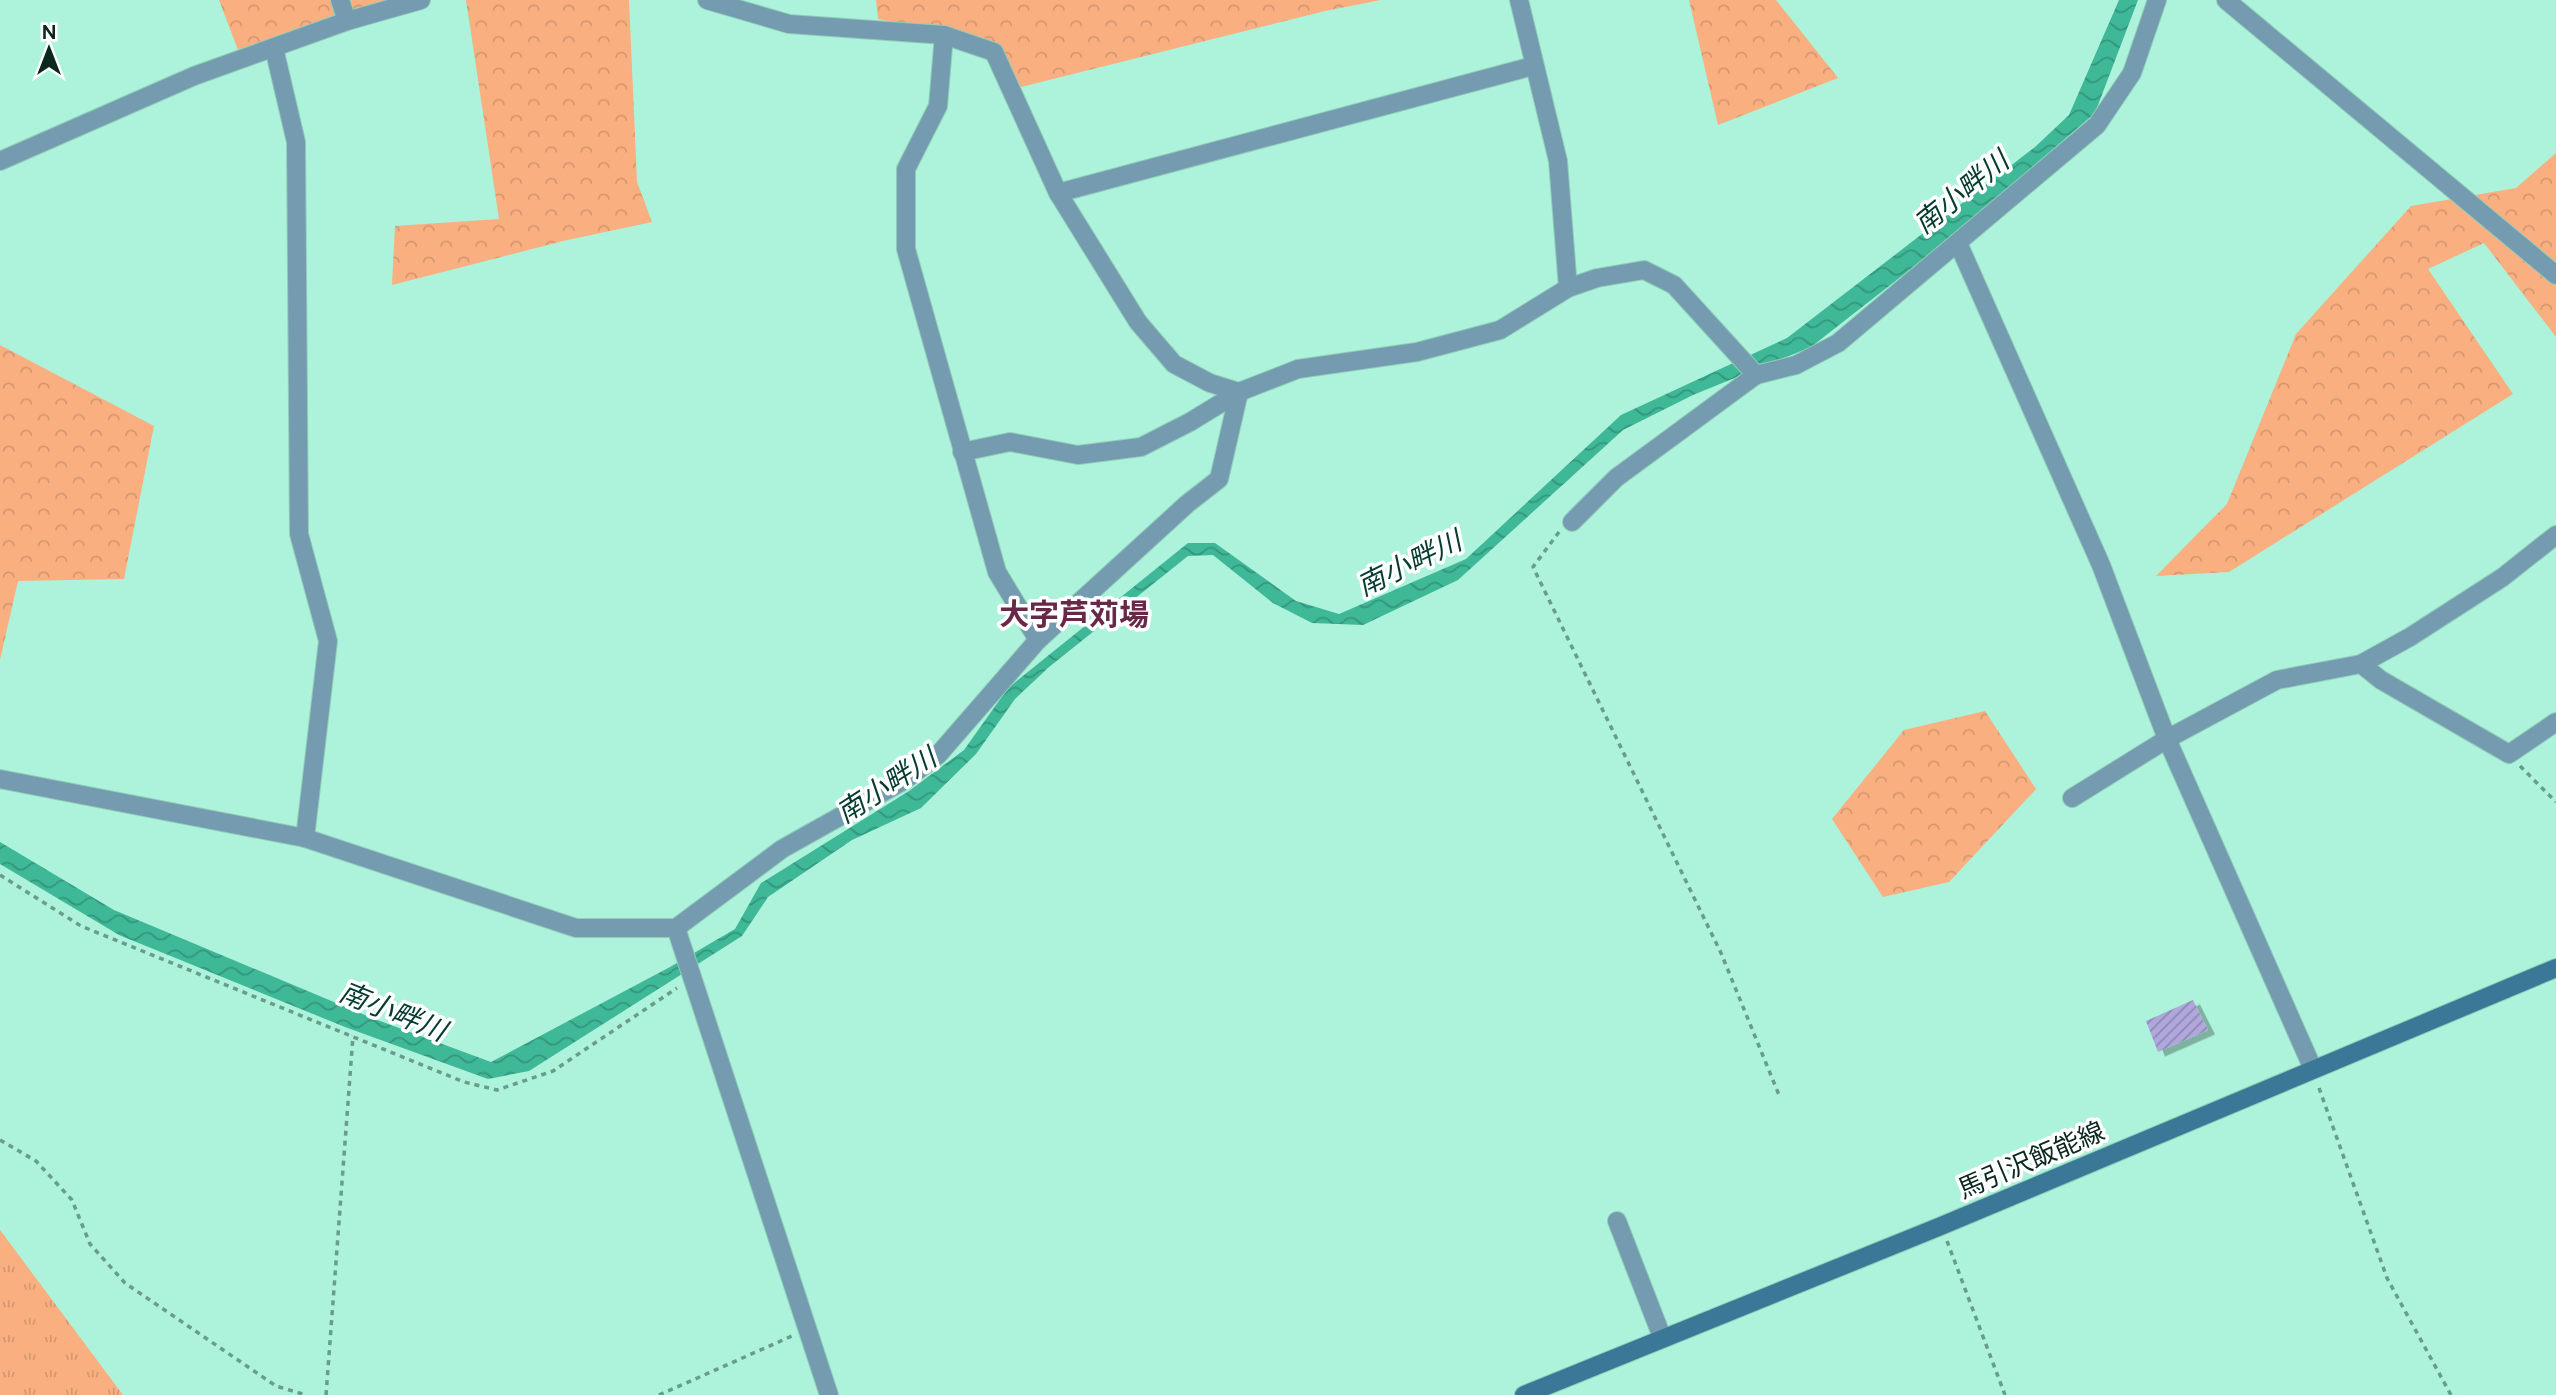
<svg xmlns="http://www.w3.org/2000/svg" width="2556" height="1395" viewBox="0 0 2556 1395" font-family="Figtree,'Noto Sans JP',sans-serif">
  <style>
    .grass { fill: url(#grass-tufts) }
    .forest { fill: url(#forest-crowns) }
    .water { fill: url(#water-waves) }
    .building { fill: url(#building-hatch); filter: url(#shadow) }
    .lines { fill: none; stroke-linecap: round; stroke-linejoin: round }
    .minor-casing { stroke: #90cdb9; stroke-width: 20 }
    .secondary-casing { stroke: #90cdb9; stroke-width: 20 }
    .path { stroke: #689c8b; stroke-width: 3.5; stroke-dasharray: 5 5; stroke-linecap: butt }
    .minor { stroke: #749bb0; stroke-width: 18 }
    .secondary { stroke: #3b7897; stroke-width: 18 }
    .labels { text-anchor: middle; stroke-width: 7; stroke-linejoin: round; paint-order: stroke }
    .street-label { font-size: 26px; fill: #0b271f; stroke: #fff }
    .water-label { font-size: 28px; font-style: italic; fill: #053c2f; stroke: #fff }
    .quarter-label { font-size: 30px; font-weight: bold; fill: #682848; stroke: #fff }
  </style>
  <defs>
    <pattern id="grass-tufts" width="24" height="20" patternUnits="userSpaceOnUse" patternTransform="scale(1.75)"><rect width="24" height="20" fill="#faaf81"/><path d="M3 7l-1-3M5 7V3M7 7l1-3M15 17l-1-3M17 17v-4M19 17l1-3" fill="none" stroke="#d5976f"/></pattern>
    <pattern id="forest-crowns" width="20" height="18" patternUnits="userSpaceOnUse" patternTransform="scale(1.75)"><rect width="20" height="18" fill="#faaf81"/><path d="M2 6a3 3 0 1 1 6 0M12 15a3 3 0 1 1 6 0" fill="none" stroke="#d5976f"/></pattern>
    <pattern id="water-waves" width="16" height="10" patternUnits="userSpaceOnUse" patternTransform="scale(1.75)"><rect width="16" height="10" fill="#3fb898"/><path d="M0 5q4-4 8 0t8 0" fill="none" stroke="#33967b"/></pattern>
    <pattern id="building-hatch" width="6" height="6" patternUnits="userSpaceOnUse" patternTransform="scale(1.75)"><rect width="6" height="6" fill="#b0a7dc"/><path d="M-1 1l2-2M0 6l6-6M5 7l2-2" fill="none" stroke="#8d88b2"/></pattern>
    <filter id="shadow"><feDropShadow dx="7" dy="4.5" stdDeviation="0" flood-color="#0004"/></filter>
  </defs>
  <rect width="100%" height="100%" fill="#adf2db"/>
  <polygon class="grass" points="0,1230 123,1395 0,1395"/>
  <g class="forest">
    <polygon points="219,0 408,0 238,50"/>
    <polygon points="466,0 629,0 637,182 652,222 563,241 392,285 395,226 499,219"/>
    <polygon points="876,0 1381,0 1325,11 1021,87 997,44 878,19"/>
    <polygon points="1689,0 1776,0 1838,78 1718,125"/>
    <polygon points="2556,153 2556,337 2484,243 2428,269 2513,394 2229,572 2156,576 2227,504 2296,334 2411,206 2516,188"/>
    <polygon points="0,345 154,426 124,579 18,581 0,660"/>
    <polygon points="1985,711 2036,789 1949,882 1883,897 1832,819 1904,730"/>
  </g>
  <polygon class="water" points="2119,0 2138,0 2095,113 1953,236 1811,347 1693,395 1623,430 1458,580 1363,625 1312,623 1273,603 1213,555 1188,556 1049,667 1015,699 976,754 921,808 852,840 768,897 742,936 529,1071 488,1079 345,1027 119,935 0,864 0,842 114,910 372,1018 491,1062 670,967 735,929 761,883 909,791 964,750 1008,688 1188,543 1215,543 1296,601 1339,614 1466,559 1621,415 1787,338 2035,147 2069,115"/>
  <polygon class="building" points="2193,1000 2208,1030 2158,1052 2146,1021"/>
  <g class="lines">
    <defs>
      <g id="minor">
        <polyline points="340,0 347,21"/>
        <polyline points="707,0 789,24 944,35 994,52 1058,193 1138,322 1174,364 1210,383 1239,392 1298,369 1417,352 1500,330 1568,288 1597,278 1644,270 1674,285 1756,375 1796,365 1838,343 2097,125 2132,73 2157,0"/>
        <polyline points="1519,0 1558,161 1568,288"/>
        <polyline points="2226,0 2556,275"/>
        <polyline points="944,35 938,106 906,169 906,249 997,572 1038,640"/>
        <polyline points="274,48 296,142 299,534 328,641 305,838"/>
        <polyline points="0,161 194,76 347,21 421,0"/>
        <polyline points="1058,193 1533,66"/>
        <polyline points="1958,243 2101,565 2167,739 2313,1069"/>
        <polyline points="962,452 1010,442 1078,455 1141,447 1190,422 1239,392"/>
        <polyline points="1572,522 1616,478 1756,375"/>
        <polyline points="2361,664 2381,680 2509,754 2556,722"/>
        <polyline points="0,779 305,838 576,928 676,928 782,849 905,780 938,755 1038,640 1187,504 1219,479 1239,392"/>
        <polyline points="2072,798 2167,739 2277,680 2361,664 2410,637 2503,577 2556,535"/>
        <polyline points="676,928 829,1395"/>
        <polyline points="1617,1221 1662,1337"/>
      </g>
      <polyline id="secondary" points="1524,1395 1941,1226 2556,968"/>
    </defs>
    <use href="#minor" class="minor-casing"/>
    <use href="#secondary" class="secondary-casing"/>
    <g class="path">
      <polyline points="1559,532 1533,567 1721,953 1779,1095"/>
      <polyline points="2520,766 2556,802"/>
      <polyline points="0,875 81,926 464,1082 497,1090 553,1071 677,988"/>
      <polyline points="2319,1088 2387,1278 2451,1395"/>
      <polyline points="0,1140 36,1161 72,1200 90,1244 125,1283 276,1386 306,1395"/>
      <polyline points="1947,1241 2005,1395"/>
      <polyline points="326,1395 353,1036"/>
      <polyline points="659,1395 792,1336"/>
    </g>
    <use href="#minor" class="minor"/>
    <use href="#secondary" class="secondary"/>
  </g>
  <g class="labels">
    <g class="street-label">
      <text transform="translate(2031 1160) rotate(-23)" y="9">馬引沢飯能線</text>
    </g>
    <g class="water-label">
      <text transform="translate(1961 192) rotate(-39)" y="10">南小畔川</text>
      <text transform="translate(1409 563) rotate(-26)" y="10">南小畔川</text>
      <text transform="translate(886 785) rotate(-33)" y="10">南小畔川</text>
      <text transform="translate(393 1011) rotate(22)" y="10">南小畔川</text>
    </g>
    <g class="quarter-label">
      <text x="1074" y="625">大字芦苅場</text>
    </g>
  </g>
  <g transform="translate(49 49)" stroke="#ffffff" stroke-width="5" paint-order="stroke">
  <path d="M0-5L12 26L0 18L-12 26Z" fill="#0b271f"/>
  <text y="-10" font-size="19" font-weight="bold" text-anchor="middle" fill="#0b271f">N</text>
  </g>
</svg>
